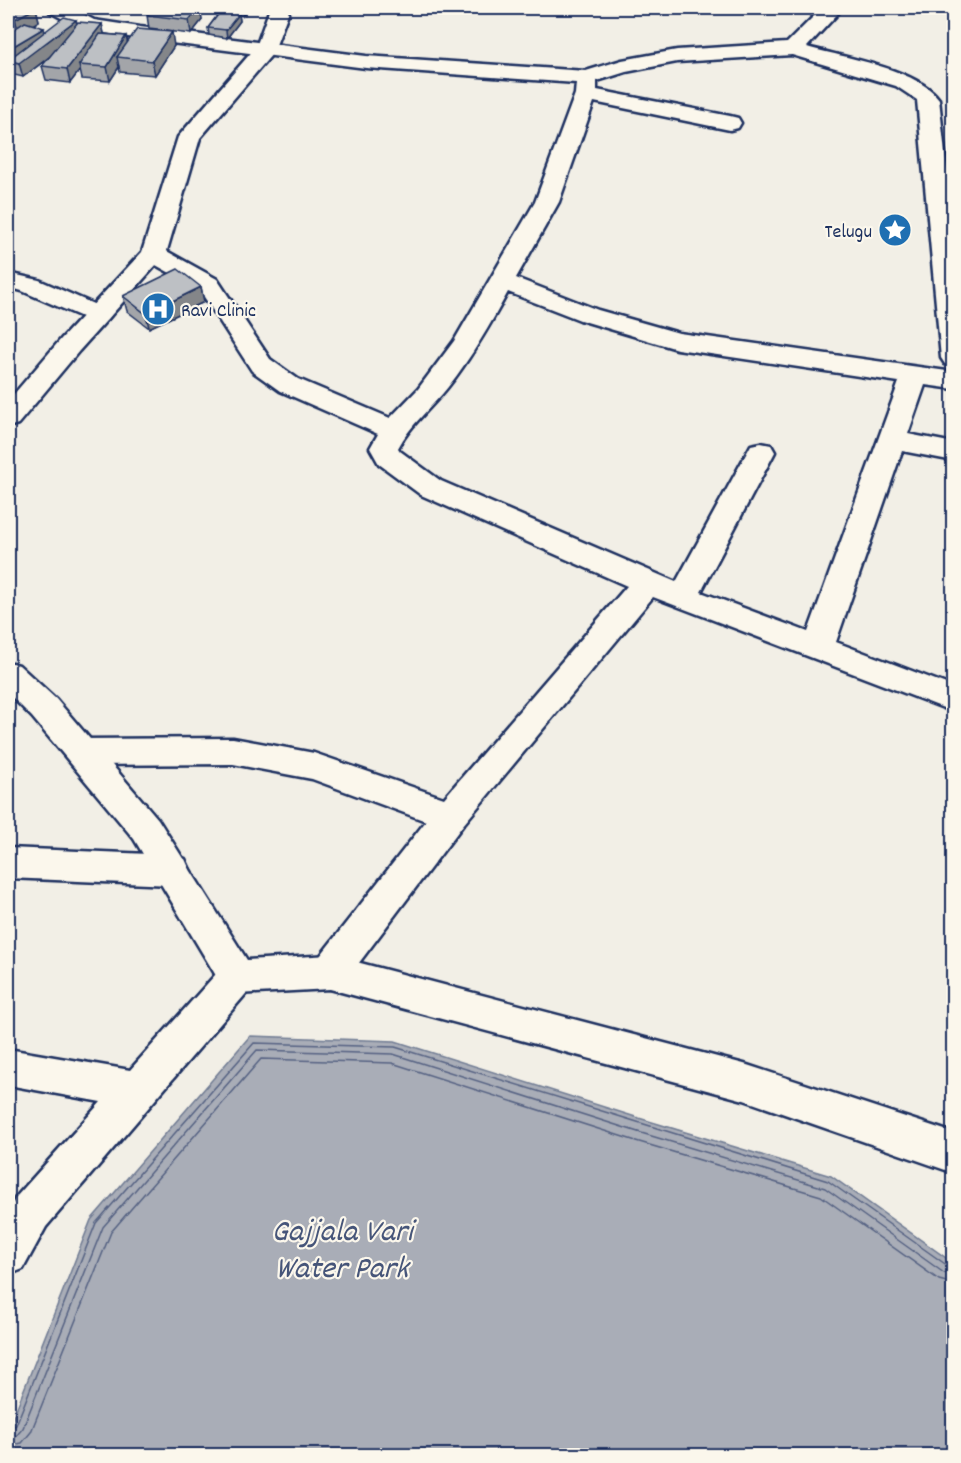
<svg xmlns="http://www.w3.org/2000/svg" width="961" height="1463" viewBox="0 0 961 1463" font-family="Dekko,sans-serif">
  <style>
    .water { fill: #a9adb7; stroke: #707b93; stroke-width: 1.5 }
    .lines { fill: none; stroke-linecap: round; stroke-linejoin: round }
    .shore { stroke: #546182; stroke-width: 1.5 }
    .minor-casing { stroke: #1b2f5e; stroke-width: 5 }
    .secondary-casing { stroke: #1b2f5e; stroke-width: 5 }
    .minor { fill: #fbf7ec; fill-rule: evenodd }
    .secondary { fill: #fbf7ec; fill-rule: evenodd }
    .wall { fill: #a3a5a9; stroke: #1b2f5e; stroke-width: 1.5 }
    .shaded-wall { fill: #848689; stroke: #1b2f5e; stroke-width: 1.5 }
    .building { fill: #bdc0c4; stroke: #1b2f5e; stroke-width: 1.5 }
    .labels { text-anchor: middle; stroke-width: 4.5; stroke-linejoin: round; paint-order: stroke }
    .far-poi-label { font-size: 20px; fill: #1b2f5e; stroke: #fbf7ec; text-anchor: end }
    .near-water-label { font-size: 32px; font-style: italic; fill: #465579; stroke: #fbf7ec }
  </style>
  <rect width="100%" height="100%" fill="#f2efe6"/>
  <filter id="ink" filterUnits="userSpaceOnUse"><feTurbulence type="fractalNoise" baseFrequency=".0167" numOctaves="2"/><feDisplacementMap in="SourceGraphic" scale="12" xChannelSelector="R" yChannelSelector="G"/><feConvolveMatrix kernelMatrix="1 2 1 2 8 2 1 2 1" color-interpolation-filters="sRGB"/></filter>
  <g filter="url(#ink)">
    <polygon class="water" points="250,1036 395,1041 642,1119 831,1176 953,1263 953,1455 8,1455 8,1430 91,1220"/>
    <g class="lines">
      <g class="shore">
        <polyline points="8,1429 16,1425 96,1223 254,1043 395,1047 828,1181 948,1266 954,1267"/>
        <polyline points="8,1437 17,1435 23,1428 103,1227 257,1050 393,1054 638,1132 825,1188 944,1273 954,1275"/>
        <polyline points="8,1446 22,1443 31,1432 111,1232 261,1059 392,1063 636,1141 821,1196 939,1280 954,1284"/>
      </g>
      <defs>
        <g id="minor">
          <path d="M47 8H71L94 20 140 27 366 56 586 71 622 60 677 50 787 43 822 8H843L807 47C842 57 918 69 939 99L954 234V366L945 364 941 358 917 100 896 86 792 55 677 62 626 72 597 81V90L730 116 738 118 741 123 738 128 730 130 594 102 559 202 516 278 598 310 679 333 954 372V389L925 385 908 434 954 443V461L902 451 836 642 954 687V712L653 597 463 825 343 984 330 989 317 984 311 972 317 960 426 821 312 779 233 764 81 765 69 761 64 752 69 743 81 739 233 738 314 753 444 798 627 586 421 495 379 464 370 448 378 434 280 391 252 371 199 289 145 259 142 254 145 249 154 247 163 249 217 279 270 359 298 379 390 418 418 389 454 341 535 202 575 94 576 83 366 68 140 39 82 29 50 12ZM508 292 580 320 677 349 899 382 808 632 701 592 775 452 771 445 761 443 751 445 676 582 441 481 400 451 398 448C410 425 432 407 448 387 471 358 490 325 508 292Z"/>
          <polygon points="8,273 39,280 107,310 111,315 107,320 98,323 89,320 22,291 8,287"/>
          <polygon points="8,848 172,855 185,859 190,870 185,881 172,885 8,878"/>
          <polygon points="237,960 250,965 256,977 250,989 46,1227 23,1269 8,1275 8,1213 16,1197 101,1102 8,1085 8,1049 130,1070 224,965"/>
        </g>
        <g id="secondary">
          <polygon points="270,8 290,8 273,53 200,138 166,254 79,351 18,424 8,427 8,401 61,339 142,252 178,137 256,47"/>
          <polygon points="8,662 19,665 56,699 158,819 247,960 330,955 744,1064 954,1133 954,1173 744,1100 330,989 237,994 224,989 134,839 32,717 8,693"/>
        </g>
      </defs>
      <use href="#minor" class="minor-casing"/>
      <use href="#secondary" class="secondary-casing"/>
      <use href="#minor" class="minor"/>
      <use href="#secondary" class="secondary"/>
    </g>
    <g class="wall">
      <polygon points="8,8 36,8 39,21 34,24 45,32 76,20 77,23 102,24 104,34 126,36 128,43 174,46 155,75 120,72 119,67 110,81 82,79 80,70 70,83 46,80 42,66 50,57 23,77 10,74 8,63"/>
      <polygon points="153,8 205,8 202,11 201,11 202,20 191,34 149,29 147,15"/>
      <polygon points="219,8 249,8 243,16 239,15 240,21 227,38 209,35 208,28 219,13"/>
      <polygon points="201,287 204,302 149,328 127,311 123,296"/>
    </g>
    <g class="shaded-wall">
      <polygon points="36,8 39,21 19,33 15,19"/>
      <polygon points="199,8 200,8 202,20 191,34 189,20"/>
      <polygon points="243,8 249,8 243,16 242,9"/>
      <polygon points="239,14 240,21 227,38 226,30"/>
      <polygon points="76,20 79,34 23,77 19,63 16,62 12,47 44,28 47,42"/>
      <polygon points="102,24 105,38 79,65 80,70 70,83 67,69"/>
      <polygon points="172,32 174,46 155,75 152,61"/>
      <polygon points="126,36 129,50 117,57 119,67 110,81 107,67"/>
      <polygon points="201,287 204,302 149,328 146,314"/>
    </g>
    <g class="building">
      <polygon points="8,8 36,8 15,19 8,16"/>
      <polygon points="153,8 199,8 189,20 147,15"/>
      <polygon points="220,12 239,14 226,30 208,28"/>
      <polygon points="64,17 76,20 19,63 8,60"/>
      <polygon points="25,22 44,28 12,47 8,46 8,33"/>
      <polygon points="78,22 102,24 67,69 42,66"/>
      <polygon points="137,29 172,32 152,61 117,57"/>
      <polygon points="100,34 126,36 107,67 79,65"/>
      <polygon points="178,269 201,287 146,314 123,296"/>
    </g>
  </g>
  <defs>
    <symbol id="sight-disc" viewBox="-11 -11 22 22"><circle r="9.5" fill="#1f6fb2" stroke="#fbf7ec"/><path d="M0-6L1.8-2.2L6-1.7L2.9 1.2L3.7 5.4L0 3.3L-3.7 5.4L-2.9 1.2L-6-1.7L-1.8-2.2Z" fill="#fff"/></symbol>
    <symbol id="hospital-disc" viewBox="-11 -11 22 22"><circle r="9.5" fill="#1f6fb2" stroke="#fbf7ec"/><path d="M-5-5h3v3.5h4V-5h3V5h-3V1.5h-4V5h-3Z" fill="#fff"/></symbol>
  </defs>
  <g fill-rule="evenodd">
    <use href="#sight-disc" x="876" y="211" width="38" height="38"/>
    <use href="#hospital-disc" x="139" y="290" width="38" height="38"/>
  </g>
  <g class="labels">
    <g class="far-poi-label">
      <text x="872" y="237">Telugu</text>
      <text x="181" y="316" text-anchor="start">Ravi Clinic</text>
    </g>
    <g class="near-water-label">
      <text x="342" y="1240">Gajjala Vari<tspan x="342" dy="37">Water Park</tspan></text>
    </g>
  </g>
  <rect width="961" height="1463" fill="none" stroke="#fbf7ec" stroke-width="30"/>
  <rect x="15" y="15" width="931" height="1433" fill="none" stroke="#1b2f5e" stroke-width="2" filter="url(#ink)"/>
</svg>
